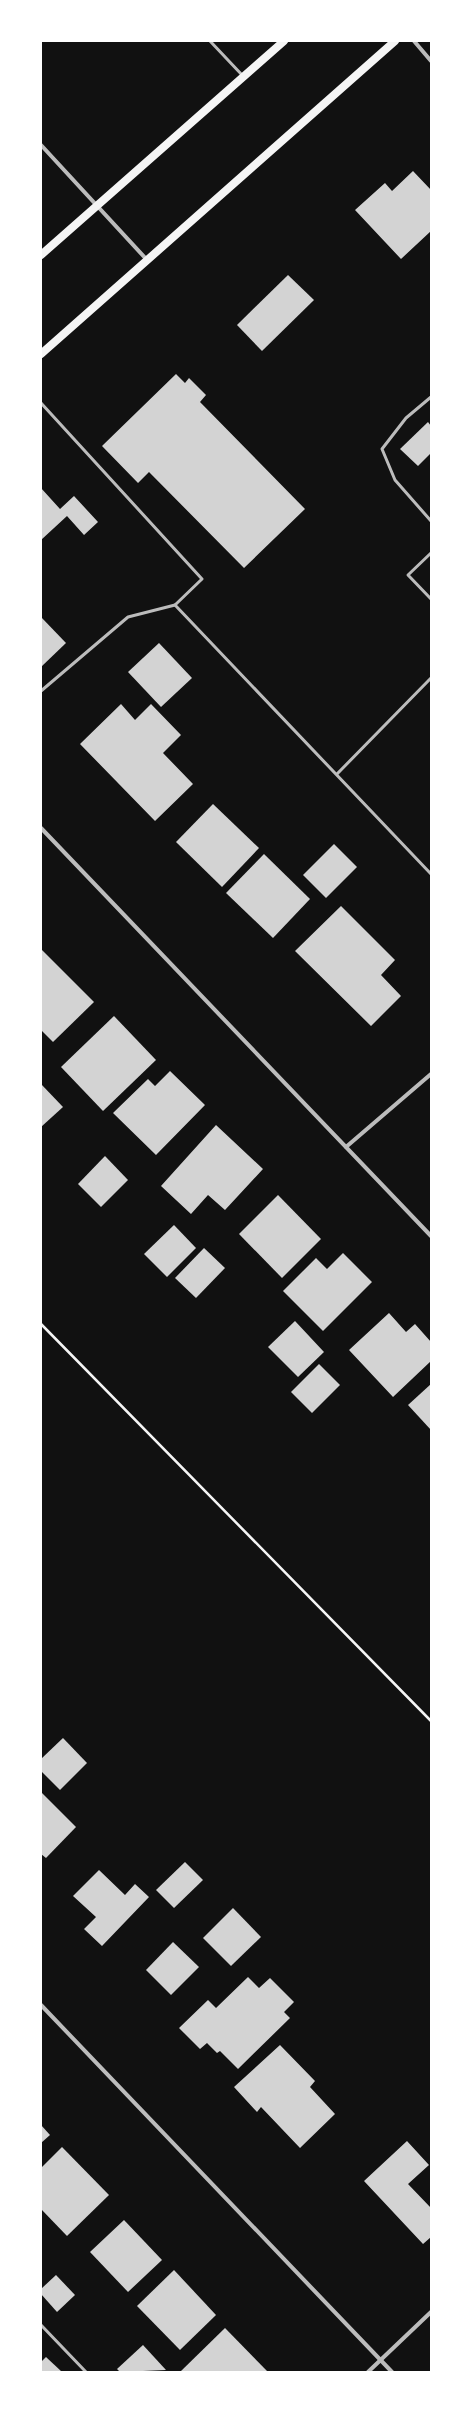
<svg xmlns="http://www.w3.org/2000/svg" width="472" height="2413" viewBox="0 0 472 2413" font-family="'PT Sans Narrow',sans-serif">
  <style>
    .building { fill: #d3d3d3 }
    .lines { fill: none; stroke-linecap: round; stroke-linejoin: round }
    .path { stroke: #f5f5f5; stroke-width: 2.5 }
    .service { stroke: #bcbcbc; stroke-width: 3 }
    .minor { stroke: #bcbcbc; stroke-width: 4 }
    .secondary { stroke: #f5f5f5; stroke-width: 8 }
  </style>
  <rect width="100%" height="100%" fill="#111"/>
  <g class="building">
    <polygon points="413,171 431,190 431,231 401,259 355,210 385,183 392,191"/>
    <polygon points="288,275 314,300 262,351 237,325"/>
    <polygon points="176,374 185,383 189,378 206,395 200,402 305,509 244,568 149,472 138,483 102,446"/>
    <polygon points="428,422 431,426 431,453 418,466 400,449"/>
    <polygon points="41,488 60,509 74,496 98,522 84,535 67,516 41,540"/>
    <polygon points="41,617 66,643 41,667"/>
    <polygon points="159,643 192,678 161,707 128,672"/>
    <polygon points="121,704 135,720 151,704 181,735 163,753 193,784 155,821 80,744"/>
    <polygon points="213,804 259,848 222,887 176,842"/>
    <polygon points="334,844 357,867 326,898 303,875"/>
    <polygon points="264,854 310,899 273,938 226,893"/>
    <polygon points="341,906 395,960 381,975 401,996 371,1026 295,951"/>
    <polygon points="41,949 94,1002 53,1042 41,1030"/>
    <polygon points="114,1016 156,1060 103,1111 61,1067"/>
    <polygon points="170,1071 205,1105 156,1155 113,1113 148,1079 155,1086"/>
    <polygon points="41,1084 63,1107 41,1127"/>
    <polygon points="216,1125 263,1169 225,1210 208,1195 191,1214 161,1186"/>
    <polygon points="105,1156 128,1180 101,1207 78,1184"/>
    <polygon points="278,1195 321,1239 282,1278 239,1234"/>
    <polygon points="174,1225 196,1248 167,1277 144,1254"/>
    <polygon points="204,1248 225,1268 196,1298 175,1278"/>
    <polygon points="343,1253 372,1282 323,1331 283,1291 316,1258 327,1269"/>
    <polygon points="389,1313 406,1332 415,1324 431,1342 431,1361 393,1397 349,1350"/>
    <polygon points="295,1321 324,1352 298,1377 268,1347"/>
    <polygon points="319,1364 340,1385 312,1413 291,1392"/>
    <polygon points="431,1384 431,1430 408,1405"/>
    <polygon points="63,1738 87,1763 60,1790 41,1771 41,1759"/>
    <polygon points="41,1792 76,1827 46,1858 41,1854"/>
    <polygon points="185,1862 203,1880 174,1908 156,1890"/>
    <polygon points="99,1870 125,1895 135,1884 149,1897 102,1946 84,1929 96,1917 73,1896"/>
    <polygon points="233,1908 261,1937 231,1966 203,1938"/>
    <polygon points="173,1942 199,1967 171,1995 146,1970"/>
    <polygon points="248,1977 259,1988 270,1978 294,2002 284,2012 290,2018 238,2069 220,2051 217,2053 207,2043 200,2049 179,2028 208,2000 216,2008"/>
    <polygon points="280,2045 315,2081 310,2087 335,2114 300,2148 261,2107 257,2112 234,2087"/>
    <polygon points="41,2125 50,2135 41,2143"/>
    <polygon points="407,2141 429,2165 408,2184 431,2208 431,2237 423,2244 364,2181"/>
    <polygon points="62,2147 109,2195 67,2236 41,2209 41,2168"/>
    <polygon points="124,2220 162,2260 128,2292 90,2252"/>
    <polygon points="174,2270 216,2315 180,2350 137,2306"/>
    <polygon points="56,2275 75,2295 57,2312 41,2294 41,2289"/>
    <polygon points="225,2328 268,2372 180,2372"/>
    <polygon points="143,2345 166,2370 120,2372 117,2369"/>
    <polygon points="46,2357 62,2372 41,2372 41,2362"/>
  </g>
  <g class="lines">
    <polyline class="path" points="41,1324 431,1721"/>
    <g class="service">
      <polyline points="210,41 243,76"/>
      <polyline points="431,397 406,418 382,449 395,480 431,521"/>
      <polyline points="41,403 202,579 175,605 431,874"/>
      <polyline points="431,553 408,575 431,599"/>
      <polyline points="41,691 128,617 175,605"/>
      <polyline points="337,774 431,678"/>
      <polyline points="41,2325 86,2372"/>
    </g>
    <g class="minor">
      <polyline points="414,41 431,61"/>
      <polyline points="41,145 148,261"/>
      <polyline points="41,828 431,1236"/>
      <polyline points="346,1147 431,1074"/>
      <polyline points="41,2005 392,2372"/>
      <polyline points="368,2372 431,2312"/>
    </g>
    <g class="secondary">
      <polyline points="41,255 284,41"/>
      <polyline points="41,354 395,41"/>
    </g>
  </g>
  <rect width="472" height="2413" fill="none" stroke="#ffffff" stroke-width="84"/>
</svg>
